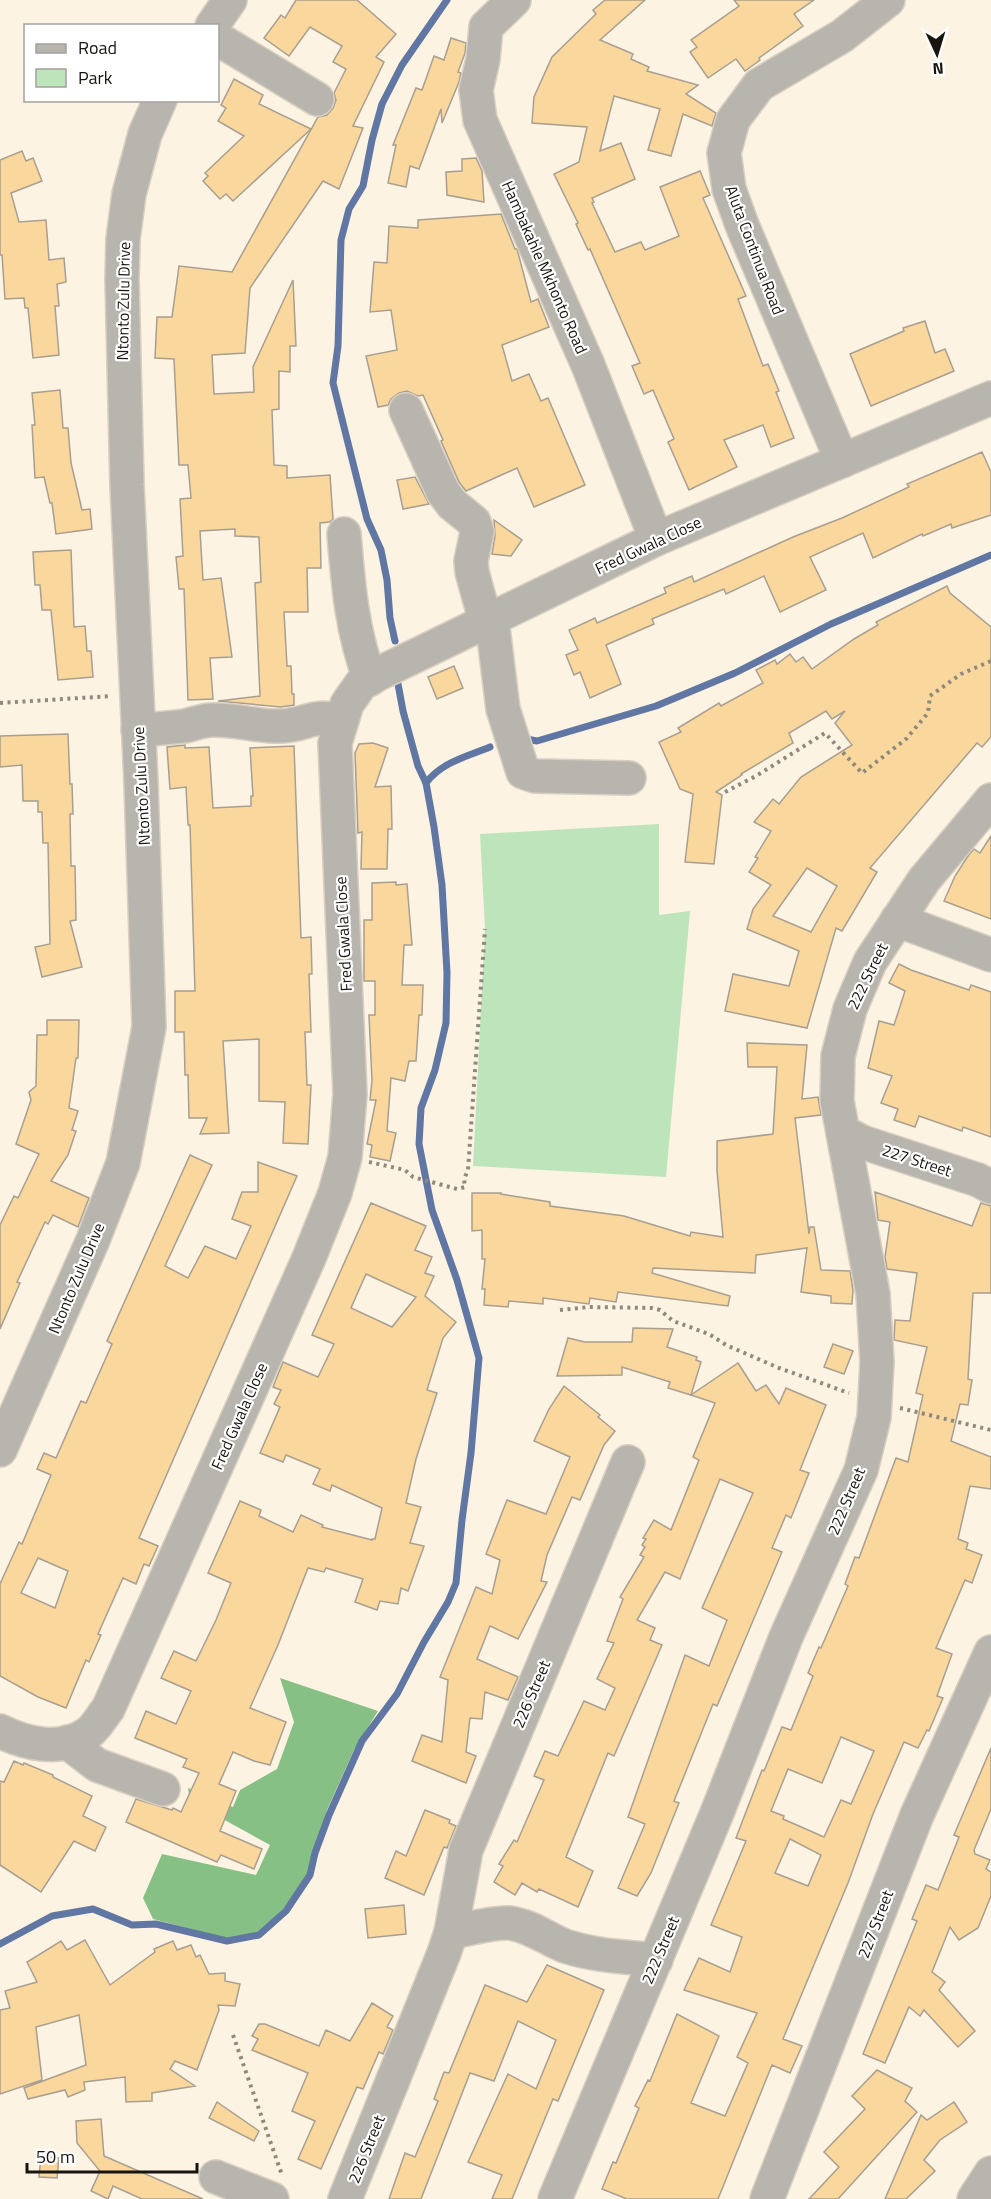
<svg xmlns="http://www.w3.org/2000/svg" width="991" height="2199" viewBox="0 0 991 2199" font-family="'Titillium Web',sans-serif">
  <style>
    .green { fill: #bee4bb }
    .forest { fill: #87c084 }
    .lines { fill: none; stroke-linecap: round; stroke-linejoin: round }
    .stream { stroke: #6076a3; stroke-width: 7 }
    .building { fill: #fad79d; stroke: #a89f90; stroke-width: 1.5; fill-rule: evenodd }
    .minor-casing { stroke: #d8cfc1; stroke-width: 36 }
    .path { stroke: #8e887d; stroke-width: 4; stroke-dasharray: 3 4.5; stroke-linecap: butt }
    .minor { stroke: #b7b5ad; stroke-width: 33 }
    .labels { text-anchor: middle; stroke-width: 4.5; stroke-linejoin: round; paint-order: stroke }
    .street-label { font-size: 16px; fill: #181510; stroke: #fff }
  </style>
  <rect width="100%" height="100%" fill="#fdf3e3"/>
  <polygon class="green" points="659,824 659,915 690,911 666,1177 473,1166 485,929 480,834"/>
  <polygon class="forest" points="280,1678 378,1711 354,1750 327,1810 312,1864 299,1892 261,1933 233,1940 153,1919 143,1898 162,1854 256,1875 270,1845 190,1801 188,1788 233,1807 240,1790 277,1769 294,1722"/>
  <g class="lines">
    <g class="stream">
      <polyline points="395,641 390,618 387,580 381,550 367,519 333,383 338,346 341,240 349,209 363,186 372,140 382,104 402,65 447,0"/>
      <polyline points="526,739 537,741 656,706 735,673 831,624 991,555"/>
      <path d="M426 783C442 762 466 757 490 747"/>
      <polyline points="0,1944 52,1916 93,1909 132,1925 156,1924 227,1941 259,1935 286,1911 310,1875 315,1853 329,1815 362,1741 397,1694 424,1642 448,1602 456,1583 462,1520 471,1453 479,1358 457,1280 432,1210 419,1144 421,1108 435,1070 446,1023 447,973 442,885 434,827 426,783 418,766 403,711 398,684"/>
    </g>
  </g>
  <g class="building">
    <polygon points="296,0 357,0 396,34 376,57 384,62 353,126 363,128 339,189 323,181 250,288 245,353 212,355 214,394 254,392 253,367 293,280 296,346 290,346 290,372 279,371 279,409 272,410 274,465 287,466 287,478 330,475 333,519 330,522 320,523 321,568 307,568 308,612 284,612 287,666 291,666 292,694 294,694 294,705 281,707 218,701 260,696 255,583 261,582 259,537 235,536 235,529 200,531 203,580 221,578 232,657 210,658 213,699 188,700 184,589 179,589 176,557 183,556 180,499 191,498 188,465 179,465 174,359 155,358 157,317 172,317 179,266 232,272 318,117 327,115 333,108 336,100 334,93 346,69 333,62 342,46 310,27 289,56 264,38 281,15 285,18"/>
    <polygon points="605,0 645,0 600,40 633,54 631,59 649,67 647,71 698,85 686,94 716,113 712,126 683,114 671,156 648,150 660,109 614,96 600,151 621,143 635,179 592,198 594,202 592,203 615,252 641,242 645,250 679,236 660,187 700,171 710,195 703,198 746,296 738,299 763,366 768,364 779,391 776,392 794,438 771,447 763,425 724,440 737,467 689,490 668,442 674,439 653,390 644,394 632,366 640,363 590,249 588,250 576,224 578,223 554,174 579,162 587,127 532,123 534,97 552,57 596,14 593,10"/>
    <polygon points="734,0 814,0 794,14 803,26 759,58 760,60 745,71 736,59 708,78 690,52 697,47 691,40 739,6"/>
    <polygon points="451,38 466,43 465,53 458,72 461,73 459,82 442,123 441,109 419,169 410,166 406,187 388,183 396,145 393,145 416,88 422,90 434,56 444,60"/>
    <polygon points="234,79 263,95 259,104 311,129 233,201 226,194 220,199 203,181 208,176 205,173 244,136 218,121 226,108 221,105"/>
    <polygon points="22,151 26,161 33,158 42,181 11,193 19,222 46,220 49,260 64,258 66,282 57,284 59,306 55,306 59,355 33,358 28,308 25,308 24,298 5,299 2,255 0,255 0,160"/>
    <polygon points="476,158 482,171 484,202 447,195 446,172 462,171 462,159"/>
    <polygon points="501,214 515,249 517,249 531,302 538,299 549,327 502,345 512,381 529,374 541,401 548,398 585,485 534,507 517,468 466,491 459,482 441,441 443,440 423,395 418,396 407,391 399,393 391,399 388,405 378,407 366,356 397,350 391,310 370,312 374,262 387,263 389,226 418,228 418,220"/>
    <polygon points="925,321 935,353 945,349 954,371 871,406 850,354 904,331 903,328"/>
    <polygon points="60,390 63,428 68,428 71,463 82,510 90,509 92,529 56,534 52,503 50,503 44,477 35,478 32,425 35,425 32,393"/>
    <polygon points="982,452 991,472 991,515 952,528 951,524 923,536 922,534 873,558 863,533 810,557 826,590 780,612 764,576 726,594 724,589 652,619 654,624 606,645 621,684 590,698 580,672 574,675 566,655 578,650 569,630 595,618 597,623 666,593 664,588 692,576 694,582 793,537 842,518 909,487 907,484"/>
    <polygon points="415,477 429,504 403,509 397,480"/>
    <polygon points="494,520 522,540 511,556 492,554 495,536"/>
    <polygon points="71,550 74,627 85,626 87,651 91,651 93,677 58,680 51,610 42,610 40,585 35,585 33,552"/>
    <path d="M947 586 950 593 991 627V737L982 747 977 743 870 868 877 872 842 931 836 928 807 1028 725 1011 733 974 789 986 799 951 747 929 753 909 771 885 749 872 758 858 755 857 771 831 754 822 773 799 779 804 801 777 852 745 835 723 845 711 832 719 826 711 789 733 793 743 741 774 742 775 716 792 722 795 714 864 685 862 693 794 680 789 659 742 681 732 678 728 719 703 721 706 763 683 756 670 775 660 777 664 790 654 796 662 803 657 812 669 854 639 878 625 876 622ZM807 868 837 886 811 932 773 916Z"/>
    <polygon points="454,666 463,688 437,699 428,677"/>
    <polygon points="68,734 70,784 72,784 73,814 70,814 71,866 75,866 76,920 70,921 82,967 42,977 35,947 50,944 48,843 43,843 42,812 38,812 38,801 23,801 22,765 0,767 0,736"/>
    <polygon points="373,743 388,748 375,787 391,786 392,829 388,829 387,869 361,869 362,832 358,833 355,753 359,744"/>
    <polygon points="185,745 185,748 209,747 213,808 251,806 251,796 253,796 250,748 294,746 301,938 311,937 312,974 309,974 311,1032 305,1032 307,1085 311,1085 308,1144 283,1143 285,1102 259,1101 259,1039 223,1041 229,1133 200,1134 207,1118 189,1118 188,1075 185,1075 184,1032 175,1032 175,991 195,991 190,825 188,825 186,787 170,789 167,747"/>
    <polygon points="991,836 991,919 944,901 955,876 968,856 974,849 980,853"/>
    <polygon points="396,882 396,885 407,884 412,945 404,945 402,985 423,985 422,1015 419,1015 416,1061 409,1061 405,1081 391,1078 387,1131 396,1133 390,1161 370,1157 372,1145 367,1144 376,1100 370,1100 372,1081 369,1015 375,1015 375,981 364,981 364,920 372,920 372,883"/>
    <polygon points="899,964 911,970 969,990 971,985 991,992 991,1137 963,1127 962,1131 919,1116 915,1127 894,1120 898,1109 881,1103 892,1076 868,1068 879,1021 894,1025 905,991 889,983"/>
    <polygon points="47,1020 79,1020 78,1058 76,1058 69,1108 78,1111 72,1130 76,1131 68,1155 51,1181 89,1198 78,1227 53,1215 48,1224 45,1222 17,1282 20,1283 0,1329 0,1225 14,1196 18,1198 39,1154 16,1144 31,1100 29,1092 36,1086 37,1035 47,1035"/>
    <polygon points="747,1043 807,1045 802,1099 818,1097 821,1115 795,1118 809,1234 810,1227 814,1227 821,1270 850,1271 853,1290 852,1304 831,1303 831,1296 801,1292 807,1248 756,1255 755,1273 653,1268 652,1273 730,1296 728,1306 618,1292 616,1302 590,1298 589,1304 543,1298 543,1304 509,1301 508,1307 484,1305 485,1289 482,1289 485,1259 482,1259 482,1230 472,1231 472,1193 501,1193 501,1194 550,1202 550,1206 624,1216 690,1236 691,1232 723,1237 717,1171 717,1141 773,1134 777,1067 748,1067"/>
    <path d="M190 1155 212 1165 165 1266 188 1278 205 1246 236 1259 251 1226 232 1219 242 1192H258V1162L297 1176 139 1538 158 1546 149 1566 144 1564 136 1584 123 1578 98 1634 101 1635 89 1662 86 1660 66 1708 38 1697 0 1676V1584L19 1542 22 1544 51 1475 37 1469 44 1453 56 1458 81 1401 86 1403 112 1344 107 1341ZM38 1558 68 1571 55 1608 21 1593Z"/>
    <path d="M875 1192 972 1226 981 1203 991 1206V1293H973L968 1379 972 1380 968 1405 960 1404 951 1441 991 1457V1489L970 1486 958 1539 968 1543 966 1549 982 1555 972 1583 965 1580 936 1648 952 1654 937 1696 943 1698 929 1731 927 1730 918 1748 904 1742 873 1814 848 1883 783 2039 802 2046 790 2073 772 2065 718 2199H627L602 2189 613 2162 616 2163 639 2108 635 2106 648 2080 650 2081 677 2014 719 2036 691 2103 725 2116 748 2063 737 2057 757 2013 684 1990 699 1958 730 1972 742 1937 711 1925 746 1841 736 1838 762 1770 764 1771 782 1727 791 1730 813 1676 808 1673 819 1647 821 1648 848 1586 845 1584 855 1557 859 1558 896 1458 908 1462 923 1395 916 1393 927 1347 894 1340 895 1320 910 1321 917 1273 887 1269 885 1257 890 1222 878 1220ZM841 1737 874 1751 851 1804 841 1800 824 1837 783 1819 784 1816 771 1811 788 1769 822 1783ZM790 1839 821 1855 808 1886 775 1873Z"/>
    <path d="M371 1203 426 1226 415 1250 432 1257 425 1273 434 1276 425 1296 456 1322 443 1338 427 1390 437 1393 416 1459 406 1503 421 1507 410 1543 424 1546 408 1591 401 1588 398 1604 380 1601 377 1610 355 1602 363 1579 326 1568 324 1572 308 1568 278 1645 250 1708 286 1722 270 1765 254 1761 233 1752 219 1784 236 1791 220 1831 262 1849 254 1869 221 1855 217 1862 126 1822 136 1799 172 1810 173 1808 181 1812 199 1773 183 1767 187 1759 135 1738 146 1711 176 1724 191 1691 161 1678 174 1651 196 1661 216 1620 231 1583 208 1573 240 1501 261 1510 259 1516 293 1532 301 1515 323 1525 322 1527 372 1540V1539H375L382 1508 332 1485 330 1491 313 1484 320 1469 286 1455 283 1462 260 1453 280 1407 274 1404 281 1390 273 1387 283 1362 318 1377 334 1344 312 1335ZM366 1274 416 1297 392 1327 351 1308Z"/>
    <polygon points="633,1328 673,1329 667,1347 697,1357 696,1360 701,1362 691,1395 668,1388 670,1382 622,1367 622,1375 557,1376 568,1338 585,1342 632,1342"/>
    <polygon points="833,1344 853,1351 844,1374 824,1367"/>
    <polygon points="738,1363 756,1391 766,1385 779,1404 786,1388 826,1405 800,1470 809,1473 791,1518 786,1515 772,1548 782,1552 717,1706 713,1704 674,1801 679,1803 651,1873 637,1896 618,1888 645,1824 628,1817 685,1655 709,1666 727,1620 702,1608 753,1493 720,1479 680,1579 665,1572 637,1620 655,1628 650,1640 662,1645 614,1756 608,1753 566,1857 593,1871 578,1907 539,1889 537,1892 522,1883 515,1895 494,1882 503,1866 499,1864 514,1840 517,1842 544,1780 534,1776 545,1751 558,1756 584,1701 605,1710 615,1688 597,1679 614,1643 607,1641 623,1599 620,1597 644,1557 640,1555 645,1547 642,1545 646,1539 643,1538 654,1520 671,1530 699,1460 693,1457 715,1403 691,1395"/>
    <polygon points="564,1386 600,1415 598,1417 615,1431 604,1445 580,1500 572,1497 547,1555 541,1581 547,1582 518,1639 490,1626 477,1659 518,1677 508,1700 485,1692 482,1719 470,1718 466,1752 476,1756 466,1783 412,1761 422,1735 442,1742 448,1680 440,1677 476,1587 492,1594 500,1560 486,1554 507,1500 546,1514 570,1457 534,1441 549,1409"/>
    <polygon points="991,1748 991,1809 974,1850 975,1854 990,1860 986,1869 991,1872 991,1896 978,1928 959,1940 950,1927 932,1972 945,1982 939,1990 975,2031 958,2047 924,2010 920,2016 909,2007 885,2063 863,2054 917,1921 912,1919 926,1885 938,1890 959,1837 954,1835"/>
    <polygon points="14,1761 23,1765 24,1763 53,1775 53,1777 92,1796 83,1816 106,1827 95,1851 74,1841 41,1892 0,1865 0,1781 4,1782"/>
    <polygon points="425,1810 450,1820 449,1823 456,1826 447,1848 444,1847 424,1895 385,1878 396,1851 406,1856"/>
    <polygon points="404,1905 406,1934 368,1938 365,1909"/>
    <polygon points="85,1940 110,1985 155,1952 154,1949 173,1941 177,1950 191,1945 196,1957 200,1955 209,1974 225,1973 225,1981 240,1984 235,2006 218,2005 219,2010 197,2070 175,2061 170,2069 195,2086 152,2093 152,2101 126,2102 125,2077 84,2082 85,2090 68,2097 65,2090 28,2099 24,2088 86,2065 79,2015 36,2027 42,2080 0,2094 0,2010 10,2008 5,1991 37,1982 27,1962 61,1941 67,1950"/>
    <polygon points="547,1965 604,1990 558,2101 553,2099 512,2199 492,2199 502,2175 468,2162 508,2074 536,2089 556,2040 518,2021 494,2081 470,2073 421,2199 389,2199 405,2153 415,2157 438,2101 434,2099 444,2072 449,2073 485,1985 527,2002"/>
    <polygon points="372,2003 393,2016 387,2027 393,2030 383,2054 379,2052 363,2089 357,2087 321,2169 298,2159 315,2121 292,2111 308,2073 252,2050 258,2039 252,2036 259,2024 265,2024 319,2046 326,2030 350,2041"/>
    <polygon points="877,2070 912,2088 905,2101 917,2112 838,2199 809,2199 839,2167 824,2152 865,2109 852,2096"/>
    <polygon points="217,2102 259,2131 254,2141 209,2118"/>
    <polygon points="954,2102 967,2122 940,2140 924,2160 935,2171 906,2199 885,2199 921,2115 927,2120"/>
    <polygon points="101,2119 104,2156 203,2199 142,2199 113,2186 108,2199 91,2191 100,2171 77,2143 76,2121"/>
    <polygon points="41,2156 59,2158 57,2178 39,2177"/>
  </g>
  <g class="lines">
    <defs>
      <g id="minor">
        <polyline points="514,0 486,27 483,59 476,90 480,120 588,365 656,539"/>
        <polyline points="212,26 230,0"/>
        <polyline points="218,39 317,99"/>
        <polyline points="406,410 443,492 452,504 474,522 477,532 471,561 472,572 486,623"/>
        <polyline points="842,461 742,225 729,189 724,153 733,120 759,85 842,36 888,0"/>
        <path d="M344 534C348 583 352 633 370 679"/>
        <polyline points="492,620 503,709 523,772 535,776 629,778"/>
        <path d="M138 730C154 729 169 728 185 726 194 724 203 720 212 720 235 719 258 727 282 726 307 725 313 713 340 721"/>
        <polyline points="897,920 991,955"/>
        <polyline points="843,1132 862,1142 978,1180 991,1187"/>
        <polyline points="0,1450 93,1240 123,1163 149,1027 141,782 127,485 122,279 123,239 129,194 145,134 160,100"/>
        <path d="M0 1731C25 1744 61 1752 87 1734 95 1729 102 1716 108 1709L309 1258 335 1193 345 1157 350 1094 335 743 347 704 361 684 380 673 656 539 991 398"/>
        <polyline points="67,1742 97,1765 163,1789"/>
        <path d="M451 1932C469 1929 491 1922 510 1923 531 1926 547 1939 565 1946 595 1956 625 1957 656 1960"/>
        <polyline points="216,2177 272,2199"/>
        <polyline points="345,2199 444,1953 451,1932 466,1850 628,1462"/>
        <polyline points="555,2199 717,1813 786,1637 861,1470 874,1417 877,1362 873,1294 837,1101 838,1056 850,1009 870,962 924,880 991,800"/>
        <polyline points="767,2199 917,1815 991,1652"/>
        <polyline points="974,2199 991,2173"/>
      </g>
    </defs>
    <use href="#minor" class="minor-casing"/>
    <g class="path">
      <polyline points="0,703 112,696"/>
      <polyline points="725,792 756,776 825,733 862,773 906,739 928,713 930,696 961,674 991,661"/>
      <polyline points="369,1162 405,1170 413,1177 457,1189 465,1187 464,1179 468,1170 485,929"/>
      <polyline points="560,1310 589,1307 652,1308 660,1310 673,1321 709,1334 726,1345 779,1368 849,1393"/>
      <polyline points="900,1408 991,1430"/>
      <polyline points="233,2035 282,2175"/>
    </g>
    <use href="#minor" class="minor"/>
  </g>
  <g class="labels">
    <g class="street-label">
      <text transform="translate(755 250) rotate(69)" y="6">Aluta Continua Road</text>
      <text transform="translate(545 267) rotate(66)" y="6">Hambakahle Mkhonto Road</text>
      <text transform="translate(123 301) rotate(-89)" y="6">Ntonto Zulu Drive</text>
      <text transform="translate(648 545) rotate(-25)" y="6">Fred Gwala Close</text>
      <text transform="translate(141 786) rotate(-93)" y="6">Ntonto Zulu Drive</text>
      <text transform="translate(343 934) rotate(-93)" y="6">Fred Gwala Close</text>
      <text transform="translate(867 976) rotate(-64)" y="6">222 Street</text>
      <text transform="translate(917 1160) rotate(18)" y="6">227 Street</text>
      <text transform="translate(76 1278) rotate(-67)" y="6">Ntonto Zulu Drive</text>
      <text transform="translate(239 1416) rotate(-66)" y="6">Fred Gwala Close</text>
      <text transform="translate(846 1501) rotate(-67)" y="6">222 Street</text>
      <text transform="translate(531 1694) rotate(-67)" y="6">226 Street</text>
      <text transform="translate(875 1924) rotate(-69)" y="6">227 Street</text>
      <text transform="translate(660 1950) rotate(-67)" y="6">222 Street</text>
      <text transform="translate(366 2149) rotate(-68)" y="6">226 Street</text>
    </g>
  </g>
  <rect x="24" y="24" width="195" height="78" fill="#ffffff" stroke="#a3a19f" stroke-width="1.5"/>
  <rect x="36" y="44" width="30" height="9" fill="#b7b5ad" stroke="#a3a19f" stroke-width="1.5"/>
  <text x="78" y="54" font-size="18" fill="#181510">Road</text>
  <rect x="36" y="69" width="30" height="18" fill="#bee4bb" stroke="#a3a19f" stroke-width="1.5"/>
  <text x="78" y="84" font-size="18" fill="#181510">Park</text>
  <g transform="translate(937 54) rotate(176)" stroke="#ffffff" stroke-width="4.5" paint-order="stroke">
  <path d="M0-4.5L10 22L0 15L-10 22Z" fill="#181510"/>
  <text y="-9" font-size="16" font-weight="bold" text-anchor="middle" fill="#181510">N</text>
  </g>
  <path d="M27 2163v9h170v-9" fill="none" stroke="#181510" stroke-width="3"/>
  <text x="36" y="2163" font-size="18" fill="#181510" stroke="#ffffff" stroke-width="4.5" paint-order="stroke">50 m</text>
</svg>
